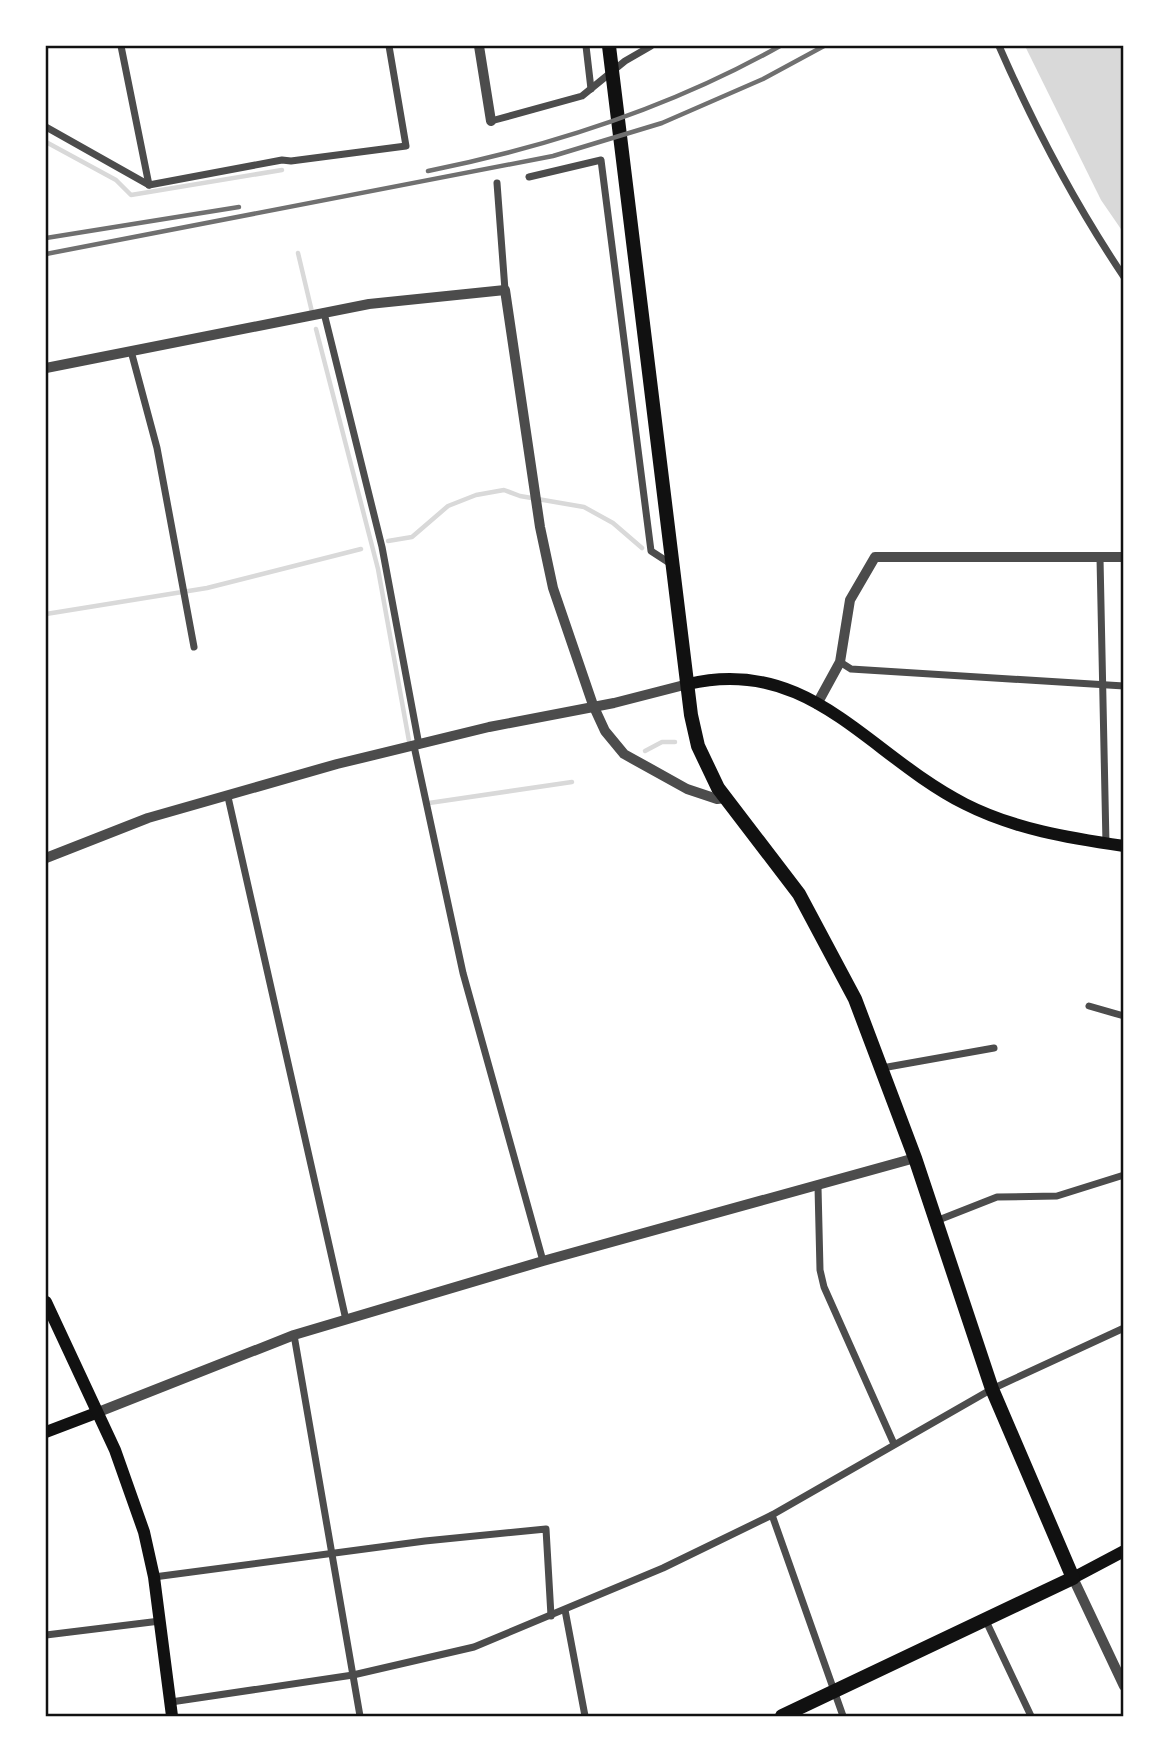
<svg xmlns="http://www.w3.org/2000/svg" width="1169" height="1762" viewBox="0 0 1169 1762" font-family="'Golos Text',sans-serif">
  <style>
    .water { fill: #d9d9d9 }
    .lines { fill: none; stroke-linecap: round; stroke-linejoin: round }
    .stream { stroke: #d9d9d9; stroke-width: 4.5 }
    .minor { stroke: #4c4c4c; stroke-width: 7 }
    .tertiary { stroke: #4c4c4c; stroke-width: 10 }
    .secondary { stroke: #111; stroke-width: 12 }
    .primary { stroke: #111; stroke-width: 12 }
    .trunk { stroke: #111; stroke-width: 14 }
    .rail { stroke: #707070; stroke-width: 4.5 }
    .neatline { fill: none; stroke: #111; stroke-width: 2.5 }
  </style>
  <rect width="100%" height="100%" fill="#fff"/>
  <polygon class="water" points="1025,46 1123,46 1123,232 1101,200"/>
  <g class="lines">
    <g class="stream">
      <polyline points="46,142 116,180 131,195 282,170"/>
      <polyline points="298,253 312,312"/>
      <polyline points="316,329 378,569 409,741"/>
      <polyline points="388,541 412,537 448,506 476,495 504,490 520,496 584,507 613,523 642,548"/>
      <polyline points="46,614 207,588 361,549"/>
      <polyline points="645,751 662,742 675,742"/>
      <polyline points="429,803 572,782"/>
    </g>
    <g class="minor">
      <polyline points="121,46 149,185 282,160 291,161 406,146 389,46"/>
      <polyline points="586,46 591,89"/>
      <path d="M999 46C1034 126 1075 204 1124 277"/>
      <polyline points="491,121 582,96 625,61 651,46"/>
      <polyline points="46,127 149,185"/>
      <polyline points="529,177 601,160 651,551 671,564"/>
      <polyline points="497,183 505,290"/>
      <polyline points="324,313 382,547 419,745"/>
      <polyline points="131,351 157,448 194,647"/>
      <polyline points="1100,558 1106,844"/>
      <polyline points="840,662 851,669 1124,686"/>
      <polyline points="414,746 463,973 543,1261"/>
      <polyline points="228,797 346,1320"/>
      <polyline points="1089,1006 1124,1016"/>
      <polyline points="882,1068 994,1048"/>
      <polyline points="818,1187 820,1270 824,1287 894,1444"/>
      <polyline points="936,1221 997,1197 1057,1196 1124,1175"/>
      <polyline points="294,1335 360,1716"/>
      <polyline points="772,1515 843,1716"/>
      <polyline points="154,1577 425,1541 546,1529 551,1616"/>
      <polyline points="565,1610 585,1716"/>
      <polyline points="986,1621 1031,1716"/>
      <polyline points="46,1635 160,1621"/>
      <polyline points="171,1702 353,1675 474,1647 663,1568 772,1515 992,1389 1124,1328"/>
    </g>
    <g class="tertiary">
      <polyline points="479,46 491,121"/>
      <polyline points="46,368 369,304 505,290 540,527 553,588 593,705 605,731 624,754 687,789 717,799 726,798"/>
      <polyline points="817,704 840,662 850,600 875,557 1124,557"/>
      <polyline points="46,858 148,818 337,764 489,727 614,703 688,684"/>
      <polyline points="96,1413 294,1335 543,1261 915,1158"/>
      <polyline points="1073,1578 1124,1686"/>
    </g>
    <g class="secondary">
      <path d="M688 684C810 655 868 755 965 804 1014 829 1069 838 1124 846"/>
      <polyline points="46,1432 96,1413"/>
      <polyline points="1073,1578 1124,1551"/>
    </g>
    <polyline class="primary" points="46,1302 115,1450 144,1532 154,1577 172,1716"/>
    <polyline class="trunk" points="609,46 691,715 698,746 718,788 799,894 855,999 915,1158 992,1389 1073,1578 782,1716"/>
    <g class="rail">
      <path d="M428 171C552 146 670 108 780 46"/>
      <polyline points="46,238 239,207"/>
      <polyline points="46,254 553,156 662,123 763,79 824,46"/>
    </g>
  </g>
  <rect width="1169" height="1762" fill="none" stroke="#ffffff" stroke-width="94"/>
  <rect x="47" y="47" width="1075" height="1668" class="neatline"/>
</svg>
